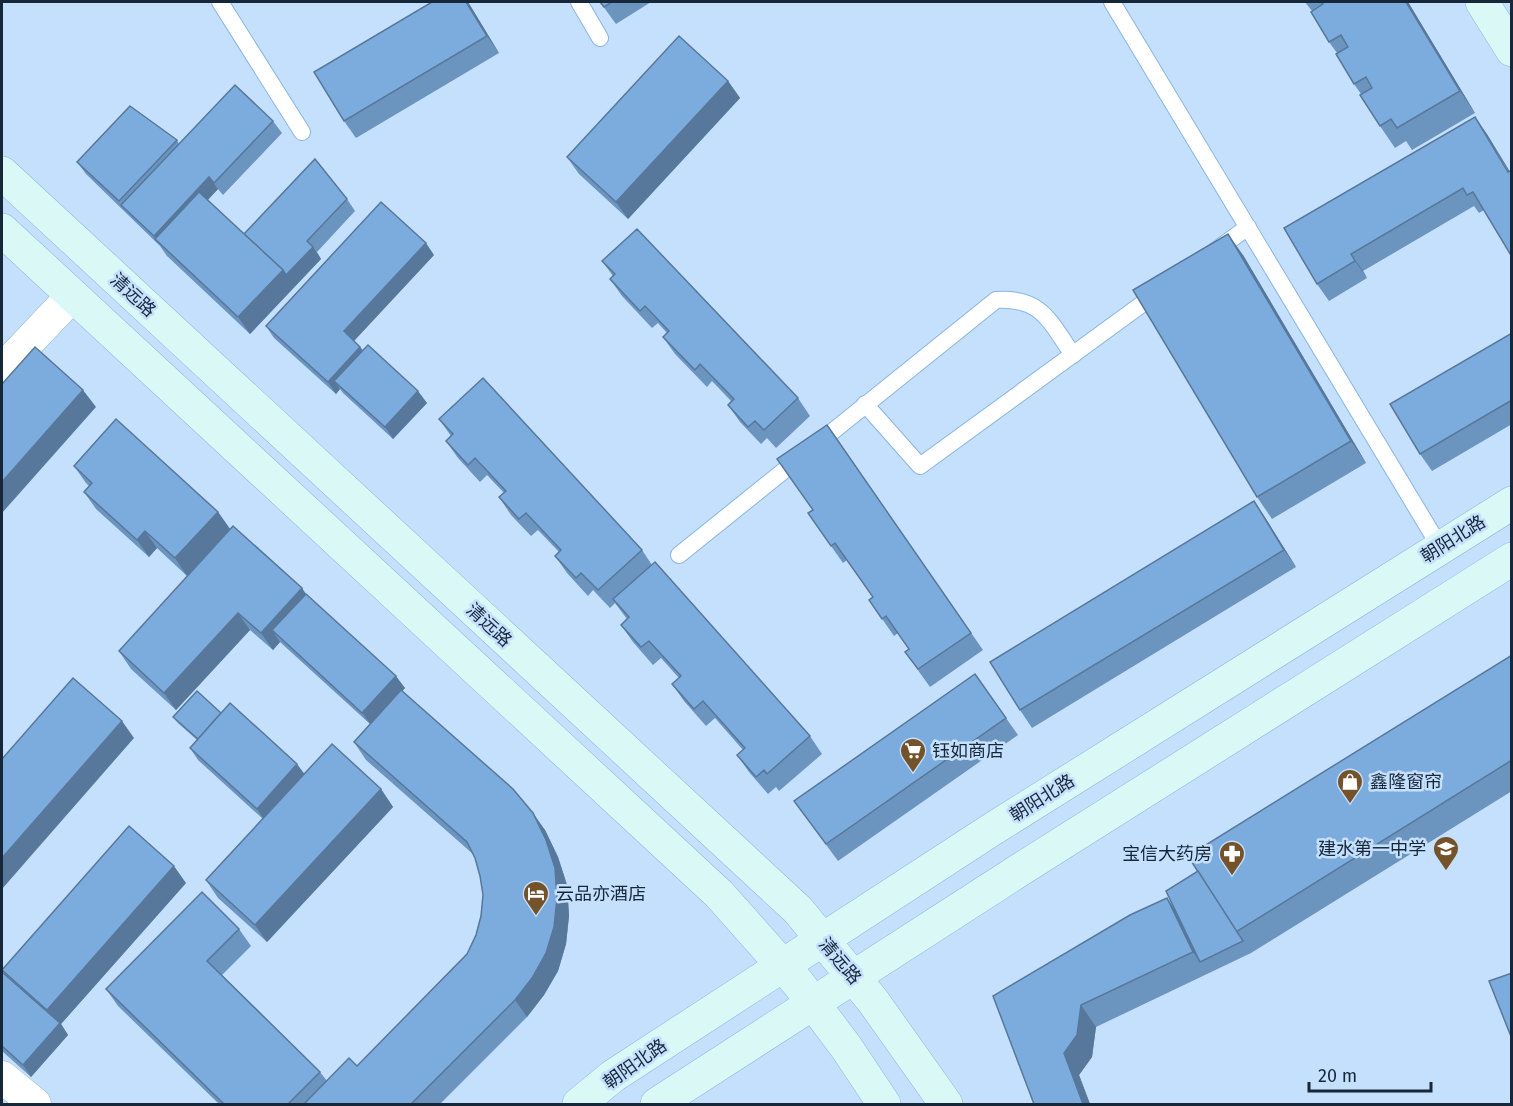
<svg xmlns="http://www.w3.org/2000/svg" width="1513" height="1106" viewBox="0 0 1513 1106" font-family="'Fira Sans','Noto Sans SC',sans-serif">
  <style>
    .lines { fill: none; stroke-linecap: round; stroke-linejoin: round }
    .lane-casing { stroke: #89b5e3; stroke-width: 18 }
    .street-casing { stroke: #89b5e3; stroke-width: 33 }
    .secondary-casing { stroke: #89b5e3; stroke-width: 34 }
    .lane { stroke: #fff; stroke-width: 16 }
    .street { stroke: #fff; stroke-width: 32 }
    .secondary { stroke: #daf8f6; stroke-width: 33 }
    .wall { fill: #6b94bf }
    .shaded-wall { fill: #57789b }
    .building { fill: #7cacde; stroke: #57789b; stroke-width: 1.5 }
    .labels { text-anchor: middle; stroke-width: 5; stroke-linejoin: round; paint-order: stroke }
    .street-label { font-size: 18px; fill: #162739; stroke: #c5e0fd }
    .poi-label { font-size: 18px; fill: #162739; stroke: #c5e0fd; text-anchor: start }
  </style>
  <rect width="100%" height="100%" fill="#c5e0fd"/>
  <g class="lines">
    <defs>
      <g id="lane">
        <polyline points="220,2 302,132"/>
        <polyline points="579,2 600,38"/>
        <polyline points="1112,2 1440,547"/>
        <polyline points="1215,251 1248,227"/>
        <polyline points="865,404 920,466 1160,291"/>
        <path d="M679 555 996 300C1042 297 1050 322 1073 355"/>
      </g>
      <g id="street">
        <polyline points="2,370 72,296"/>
        <polyline points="2,1077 35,1104"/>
      </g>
      <g id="secondary">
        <polyline points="1482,2 1512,50"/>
        <polyline points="2,173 798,910 873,1001 946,1104"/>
        <polyline points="2,230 719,894 798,983 846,1047 884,1104"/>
        <polyline points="579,1104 613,1076 991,830 1512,503"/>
        <polyline points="657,1104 1018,871 1512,559"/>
      </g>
    </defs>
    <use href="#lane" class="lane-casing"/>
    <use href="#street" class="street-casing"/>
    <use href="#secondary" class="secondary-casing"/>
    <use href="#lane" class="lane"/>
    <use href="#street" class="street"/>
    <use href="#secondary" class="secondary"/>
  </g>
  <g class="wall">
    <polygon points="468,2 499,53 356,138 344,121"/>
    <polygon points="600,2 651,2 616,24"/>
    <polygon points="1305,2 1408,2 1475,113 1412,150 1406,141 1395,148 1380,126 1361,94 1354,84 1337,53 1329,42 1312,11"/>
    <polygon points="728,81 740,98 628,219 579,174 567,157"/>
    <polygon points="273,121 282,133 223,195 218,189 208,200 244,234 347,199 355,211 317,252 321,259 250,334 167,256 160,246 86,174 77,162 177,140 179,144"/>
    <polygon points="1487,134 1484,210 1479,213 1474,206 1363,271 1367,278 1329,301 1317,284"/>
    <polygon points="434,255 354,341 363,350 427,403 393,439 343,393 340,389 336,394 274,338 266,326"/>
    <polygon points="1243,255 1366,463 1272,519 1257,497"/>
    <polygon points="602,261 798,398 810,416 776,448 767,438 761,444 740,422 728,405 731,401 712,381 707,387 675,354 663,337 667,333 658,323 652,328 622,296 610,279 613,276"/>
    <polygon points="1512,333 1512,424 1432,471 1420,454"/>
    <polygon points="439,419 642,550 652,565 810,736 822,754 779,791 776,787 768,794 749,772 737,755 743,750 715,718 706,726 684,701 672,684 679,678 661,658 653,665 633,642 621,625 627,619 615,603 610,608 593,590 588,596 567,573 555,556 559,552 538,530 531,536 511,515 499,497 504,493 487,475 480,482 458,458 446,441 451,436"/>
    <polygon points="827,425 983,650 930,687 905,652 909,649 898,633 894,636 869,600 873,597 847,560 843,563 831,546 813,510"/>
    <polygon points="74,466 218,512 230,529 187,576 157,548 149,557 96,509 84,492 89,486 86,483"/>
    <polygon points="1254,501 1266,519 1296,567 1032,728 1020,710"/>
    <polygon points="302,588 305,594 405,688 402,691 545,830 558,857 567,885 569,916 566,944 558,971 544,995 527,1017 440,1104 219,1104 118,1006 106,989 239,929 251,946 222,975 320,1072 327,1081 357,1066 467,954 476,935 481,916 483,895 480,876 475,858 473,854 366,760 354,742 370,724 280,642 273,650 250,630 176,710 131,669 119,651"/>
    <polygon points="1512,655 1512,791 1251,953 1096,1027 1092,1057 1079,1075 1090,1104 1034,1104 993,996 1167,898 1174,908 1198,871"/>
    <polygon points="221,713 304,774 381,789 393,807 267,942 218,898 206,880 263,819 198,760 190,748 197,740 178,723 173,717"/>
    <polygon points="1006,718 1018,735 838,861 794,801"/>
    <polygon points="186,883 61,1024 68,1035 31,1077 2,1051 2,972 6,976 2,970"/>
  </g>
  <g class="shaded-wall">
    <polygon points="466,2 468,2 499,53 487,36"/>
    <polygon points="1406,2 1408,2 1475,113 1460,91"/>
    <polygon points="728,81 740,98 628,219 616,202"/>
    <polygon points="1475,117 1487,134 1512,175 1512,177"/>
    <polygon points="209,177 218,189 163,247 154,236"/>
    <polygon points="1228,234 1243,255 1366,463 1351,441"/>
    <polygon points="426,243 434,255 352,343 344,331"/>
    <polygon points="313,247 321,259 250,334 238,317 283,270"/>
    <polygon points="1351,254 1363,271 1367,278 1355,261"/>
    <polygon points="360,347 369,359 334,381 340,389 336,394 328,382"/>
    <polygon points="83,390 96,407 2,513 2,482"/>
    <polygon points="418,391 427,403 393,439 385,427"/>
    <polygon points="1254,501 1266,519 1296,567 1284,550"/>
    <polygon points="218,512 230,529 187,576 175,558"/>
    <polygon points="145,531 157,548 149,557 137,540"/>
    <polygon points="302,588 314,606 272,630 280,642 273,650 261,633"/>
    <polygon points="238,613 250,630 176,710 164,693"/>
    <polygon points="396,676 405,688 371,725 362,713"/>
    <polygon points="122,721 134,738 2,889 2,858"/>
    <polygon points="297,764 306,776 265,821 257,809"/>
    <polygon points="381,789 393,807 267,942 255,925"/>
    <polygon points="533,813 545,830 558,857 567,885 569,916 566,944 558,971 544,995 527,1017 515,1000"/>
    <polygon points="174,866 186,883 61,1024 68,1035 31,1077 23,1065 58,1025 47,1010"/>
    <polygon points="1167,898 1182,920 1200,962 1193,952"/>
    <polygon points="1081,1005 1096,1027 1092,1057 1079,1075 1090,1104 1083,1104 1064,1053"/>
  </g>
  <g class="building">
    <polygon points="432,2 466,2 487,36 344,121 314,72"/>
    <polygon points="600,2 612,2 604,7"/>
    <polygon points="1321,2 1406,2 1460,91 1397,128 1391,119 1380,126 1360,95 1372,88 1366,77 1354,84 1336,54 1348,47 1341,35 1329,42 1311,12 1323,4"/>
    <polygon points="679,36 728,81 616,202 567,157"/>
    <polygon points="235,85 273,121 214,183 209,177 154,236 121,205"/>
    <polygon points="130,106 177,140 119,201 77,162"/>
    <polygon points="1475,117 1508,172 1510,171 1512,174 1512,257 1473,192 1467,195 1463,188 1351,254 1355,261 1317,284 1284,228"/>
    <polygon points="315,159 347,199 307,241 313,247 286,275 283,270 244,234"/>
    <polygon points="199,192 283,270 238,317 155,239"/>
    <polygon points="381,202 426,243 344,331 360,347 328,382 266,326"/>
    <polygon points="637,229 798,398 764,430 755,421 748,427 728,405 734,399 700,364 695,370 663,337 669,331 645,306 640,311 610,279 615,274 602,261"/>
    <polygon points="1228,234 1351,441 1257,497 1133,290"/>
    <polygon points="1512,333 1512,400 1420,454 1390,404"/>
    <polygon points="368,345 418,391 385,427 334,381"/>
    <polygon points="35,347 83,390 2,482 2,384"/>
    <polygon points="483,378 642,550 598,590 581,573 576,578 555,556 561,550 526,513 519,519 499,497 506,491 475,458 468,465 446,441 453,434 439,419"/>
    <polygon points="116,419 218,512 175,558 145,531 137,540 84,492 92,483 74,466"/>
    <polygon points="827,425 971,633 918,669 905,652 909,649 886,616 882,619 869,600 873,597 835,543 831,546 808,513 813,510 777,459"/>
    <polygon points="1254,501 1284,550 1020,710 990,662"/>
    <polygon points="233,526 302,588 261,633 238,613 164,693 119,651"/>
    <polygon points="655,562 810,736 767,774 764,770 756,777 737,755 745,748 703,701 694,709 672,684 681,676 649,641 641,647 621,625 629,617 613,599"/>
    <polygon points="306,594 396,676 362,713 272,630"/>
    <polygon points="1512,655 1512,760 1236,932 1188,856"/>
    <polygon points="975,674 1006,718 826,844 794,801"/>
    <polygon points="73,678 122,721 2,858 2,759"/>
    <polygon points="401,690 513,789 533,813 546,840 555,868 557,898 554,927 546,953 532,978 515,1000 411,1104 304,1104 349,1058 357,1066 467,954 476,935 481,916 483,895 480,876 475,858 467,842 354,742"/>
    <polygon points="197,691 221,713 198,739 173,717"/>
    <polygon points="230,703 297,764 257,809 190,748"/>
    <polygon points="332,744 381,789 255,925 206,880"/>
    <polygon points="129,826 174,866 47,1010 2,970"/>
    <polygon points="1198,871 1243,941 1200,962 1166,891"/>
    <polygon points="202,892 239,929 207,961 320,1072 288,1104 224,1104 106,989"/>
    <polygon points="1167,898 1193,952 1081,1005 1077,1035 1064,1053 1083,1104 1034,1104 993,996 1130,915"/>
    <polygon points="2,972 60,1023 23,1065 2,1046"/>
    <polygon points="1512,973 1512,1039 1489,981"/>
  </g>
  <defs>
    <symbol id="supermarket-pin" viewBox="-11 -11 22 30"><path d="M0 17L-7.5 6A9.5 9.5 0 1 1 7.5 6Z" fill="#74532a" stroke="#c5e0fd"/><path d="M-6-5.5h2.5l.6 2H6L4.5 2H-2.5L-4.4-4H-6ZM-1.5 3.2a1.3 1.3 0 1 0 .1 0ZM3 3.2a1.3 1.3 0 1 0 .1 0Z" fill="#fff"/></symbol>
    <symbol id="shop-pin" viewBox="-11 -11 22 30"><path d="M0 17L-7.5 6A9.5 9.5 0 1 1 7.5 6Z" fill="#74532a" stroke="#c5e0fd"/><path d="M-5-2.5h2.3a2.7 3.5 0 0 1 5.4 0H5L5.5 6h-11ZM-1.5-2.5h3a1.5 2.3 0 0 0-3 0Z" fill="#fff"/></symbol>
    <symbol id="school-pin" viewBox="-11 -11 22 30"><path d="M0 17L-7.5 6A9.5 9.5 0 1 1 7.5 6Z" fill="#74532a" stroke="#c5e0fd"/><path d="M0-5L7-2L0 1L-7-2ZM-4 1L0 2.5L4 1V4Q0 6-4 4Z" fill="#fff"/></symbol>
    <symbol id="pharmacy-pin" viewBox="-11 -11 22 30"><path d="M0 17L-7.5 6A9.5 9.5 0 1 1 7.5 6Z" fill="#74532a" stroke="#c5e0fd"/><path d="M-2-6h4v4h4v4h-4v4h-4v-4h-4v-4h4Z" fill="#fff"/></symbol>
    <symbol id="hotel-pin" viewBox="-11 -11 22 30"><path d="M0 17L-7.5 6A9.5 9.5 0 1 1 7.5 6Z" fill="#74532a" stroke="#c5e0fd"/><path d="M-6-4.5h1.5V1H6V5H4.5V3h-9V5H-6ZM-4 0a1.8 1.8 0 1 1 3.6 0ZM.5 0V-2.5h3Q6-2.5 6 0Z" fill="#fff"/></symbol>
  </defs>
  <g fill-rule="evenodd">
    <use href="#supermarket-pin" x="898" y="736" width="30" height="40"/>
    <use href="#shop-pin" x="1335" y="767" width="30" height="40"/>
    <use href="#school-pin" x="1431" y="834" width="30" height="40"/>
    <use href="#pharmacy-pin" x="1217" y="839" width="30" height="40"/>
    <use href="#hotel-pin" x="521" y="879" width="30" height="40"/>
  </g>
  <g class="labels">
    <g class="street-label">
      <text transform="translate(133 295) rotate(43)" y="6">清远路</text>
      <text transform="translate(1453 539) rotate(-32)" y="6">朝阳北路</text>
      <text transform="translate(489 625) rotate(43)" y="6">清远路</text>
      <text transform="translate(1042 798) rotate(-32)" y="6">朝阳北路</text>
      <text transform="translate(840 961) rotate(50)" y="6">清远路</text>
      <text transform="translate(635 1064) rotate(-35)" y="6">朝阳北路</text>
    </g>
    <g class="poi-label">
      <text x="932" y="757">钰如商店</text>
      <text x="1370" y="788">鑫隆窗帘</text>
      <text x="1426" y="855" text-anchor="end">建水第一中学</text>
      <text x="1212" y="860" text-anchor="end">宝信大药房</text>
      <text x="556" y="900">云品亦酒店</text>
    </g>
  </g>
  <rect width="1513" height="1106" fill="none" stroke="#162739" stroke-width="6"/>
  <path d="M1309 1082v9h122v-9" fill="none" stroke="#162739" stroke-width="3"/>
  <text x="1318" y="1082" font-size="18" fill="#162739" stroke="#c5e0fd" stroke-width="4.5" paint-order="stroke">20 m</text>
</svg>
